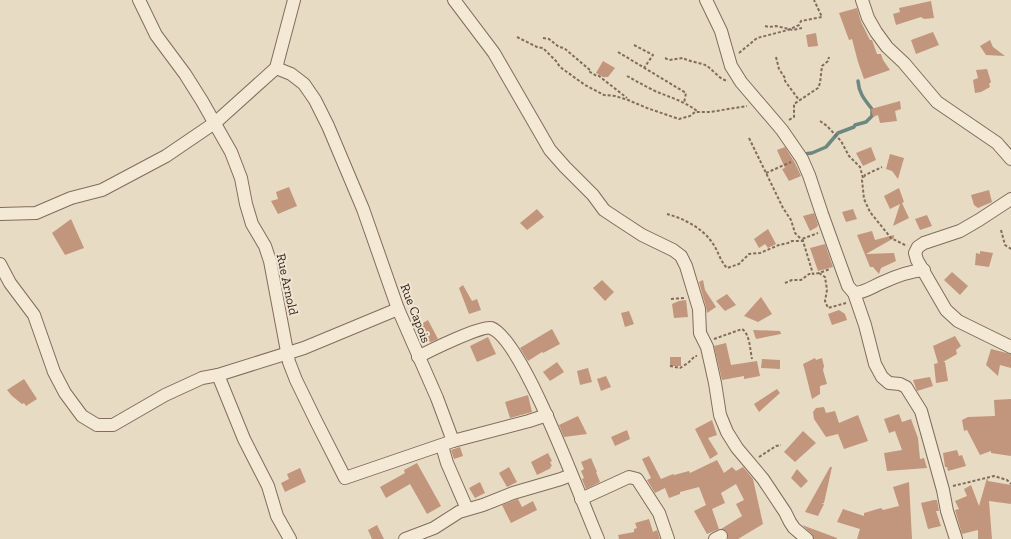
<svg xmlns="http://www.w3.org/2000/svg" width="1011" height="539" viewBox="0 0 1011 539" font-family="'Zilla Slab',serif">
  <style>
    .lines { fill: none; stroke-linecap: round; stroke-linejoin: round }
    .stream { stroke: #6d8880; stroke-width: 3.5 }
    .building { fill: #c2957d }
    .minor-casing { stroke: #806d5c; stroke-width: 14 }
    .path { stroke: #806d5c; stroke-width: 2; stroke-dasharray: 3 2; stroke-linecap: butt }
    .minor { stroke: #f4e9d5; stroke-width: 12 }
    .labels { text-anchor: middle; stroke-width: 4; stroke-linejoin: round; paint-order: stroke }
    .street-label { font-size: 13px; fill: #32261e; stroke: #f0e5d1 }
  </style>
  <rect width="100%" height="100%" fill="#e8dbc3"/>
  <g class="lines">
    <path class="stream" d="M804 154 812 153 826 147 838 133 854 127 855 125 866 122 872 116V109C865 100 859 94 858 81"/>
  </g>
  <g class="building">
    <polygon points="931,1 934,18 924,19 921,17 896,25 893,14 900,12 899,8"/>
    <polygon points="857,8 861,22 870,40 872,40 877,54 881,54 883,60 890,70 864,79 858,62 852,39 849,40 839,13"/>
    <polygon points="933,32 939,45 916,54 911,40"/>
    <polygon points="816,33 818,46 808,47 806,35"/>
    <polygon points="990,40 993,47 1005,56 986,55 980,46"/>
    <polygon points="603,61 615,68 608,77 603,77 596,73"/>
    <polygon points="987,69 991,82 989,84 990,87 981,92 975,93 973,80 978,78 976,70"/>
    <polygon points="900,101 901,109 895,111 897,121 880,123 878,115 873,117 871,109"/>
    <polygon points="785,147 795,163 801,176 789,181 782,169 785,168 777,150"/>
    <polygon points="871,147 876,160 863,166 856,153"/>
    <polygon points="890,154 904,158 898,179 892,171 886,169"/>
    <polygon points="289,187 297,206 278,214 271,201 278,199 276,192"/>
    <polygon points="899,188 904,202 902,203 909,218 893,226 900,204 890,209 884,196"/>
    <polygon points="989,190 992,202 978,208 974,205 971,195"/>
    <polygon points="537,209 544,217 527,230 520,223"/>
    <polygon points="853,209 857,219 846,222 842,212"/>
    <polygon points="814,213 818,225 817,227 810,231 803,216"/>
    <polygon points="927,215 932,226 920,230 915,219"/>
    <polygon points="71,219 84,248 65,255 52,233"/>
    <polygon points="768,229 776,244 768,248 765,244 759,248 754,239"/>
    <polygon points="872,231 875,240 894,235 894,238 866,254 894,253 896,261 881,268 879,274 873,267 870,267 857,235"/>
    <polygon points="825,244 833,267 818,271 810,248"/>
    <polygon points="980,251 993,253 989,267 975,265 976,253 980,254"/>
    <polygon points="952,272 968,286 960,295 944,280"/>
    <polygon points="602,280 614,292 605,301 593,288"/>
    <polygon points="703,280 705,290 716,307 707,313 706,307 699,282"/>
    <polygon points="463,285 472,301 477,299 481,310 469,314 459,288"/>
    <polygon points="727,294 736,305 725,311 716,301"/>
    <polygon points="761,297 772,314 758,322 744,316"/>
    <polygon points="686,300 688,317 674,318 672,304 679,301"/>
    <polygon points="839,310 845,314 847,320 832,325 828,314"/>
    <polygon points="629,311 634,324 625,327 621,313"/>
    <polygon points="428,320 438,339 431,342 424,340 416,327"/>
    <polygon points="552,329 560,344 543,353 542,352 528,361 520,348"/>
    <polygon points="753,330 780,331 781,334 756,339"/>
    <polygon points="955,336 961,346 956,350 957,354 943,362 945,362 948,381 936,383 934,364 938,363 933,346"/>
    <polygon points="488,337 496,354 477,362 470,346"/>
    <polygon points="726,343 731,365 757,361 760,376 744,379 744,376 722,380 714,346"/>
    <polygon points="991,349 1011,354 1011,368 1000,365 998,376 986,365"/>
    <rect x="670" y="357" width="11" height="9"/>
    <polygon points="815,358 816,360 822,358 824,366 823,370 827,384 820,386 820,394 812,399 805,371 807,371 805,371 803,364"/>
    <polygon points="762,359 780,360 780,369 761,368"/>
    <polygon points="557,362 564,372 550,381 543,372"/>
    <polygon points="588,368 592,382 580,385 577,371"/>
    <polygon points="606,376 611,387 601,391 597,379"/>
    <polygon points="930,377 933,386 917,391 913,380"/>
    <polygon points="24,379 37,399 26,406 24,403 22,404 12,396 7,390"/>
    <polygon points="777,389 780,393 759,412 754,404"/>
    <polygon points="528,395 532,412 510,418 505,402"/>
    <polygon points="1011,399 1011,456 991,453 991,451 980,455 967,430 964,431 962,420 968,417 995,416 994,400"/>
    <polygon points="824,407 826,413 835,411 839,423 858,415 868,441 844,449 838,434 826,437 814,419 813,412 816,408"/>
    <polygon points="899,414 902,422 911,419 918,438 920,459 924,458 927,468 887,471 884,453 902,450 895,431 889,433 884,419"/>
    <polygon points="578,416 587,434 564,437 559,425"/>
    <polygon points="712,420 717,435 708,438 718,454 710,459 695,429"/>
    <polygon points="627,430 630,439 615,446 611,437"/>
    <polygon points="803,431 816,443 795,462 784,452"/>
    <polygon points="460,447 463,456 454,459 451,450"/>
    <polygon points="957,450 959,456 962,455 966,466 948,471 947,467 945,467 943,453"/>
    <polygon points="548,453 552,461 550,462 552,466 550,467 551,468 537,475 531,462"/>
    <polygon points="649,456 661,479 673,474 674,475 689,471 690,473 717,460 724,473 732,467 736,471 743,467 753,479 763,524 738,539 728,539 727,532 725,530 721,529 742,516 736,504 744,500 736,484 721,493 725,503 712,509 719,529 707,534 694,511 706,505 699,487 680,492 680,494 669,498 665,488 655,493 647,480 651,478 642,459"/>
    <polygon points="591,458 597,472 596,472 600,482 586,489 582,479 584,478 581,471 584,469 581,462"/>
    <polygon points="417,463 441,506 427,514 410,484 386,498 380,487 405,473 404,470"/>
    <polygon points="509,467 517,482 507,487 499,473"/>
    <polygon points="830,467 832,467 824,503 821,504 824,504 818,516 805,512"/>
    <polygon points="300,468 306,482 285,492 281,483 289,479 287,474"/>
    <polygon points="797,469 808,481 801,488 791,478"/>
    <polygon points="987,478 988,481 1011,485 1011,504 989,501 992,539 978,539 978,530 962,534 955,510 959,509 955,501 967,496 964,489 971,485 979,506"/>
    <polygon points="480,482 485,493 475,498 469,488"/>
    <polygon points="909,482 912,539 857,539 860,529 837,522 843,509 864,516 864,513 881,508 883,510 899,506 893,487"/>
    <polygon points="518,499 522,507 533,501 537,510 511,523 502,505"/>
    <polygon points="934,500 937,500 939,511 936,511 941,526 928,529 921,503"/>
    <polygon points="649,519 653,532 657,530 660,539 619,539 618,535 634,532 634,529 637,528 635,523"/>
    <polygon points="377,525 384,539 372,539 368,530"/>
    <polygon points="802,525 837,538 837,539 814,539 812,534"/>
  </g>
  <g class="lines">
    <defs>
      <g id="minor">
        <polyline points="139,0 156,35 185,74 202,101 231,152 241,178 246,204 252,224 265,246 270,261 289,362 296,380 316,421 345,478 453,441 529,421 547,415"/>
        <polyline points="454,0 494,53 550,150 565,167 593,195 604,210 616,218 642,235 673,250 681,256 686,266 699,309 700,333 707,347 715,383 720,415 727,432 737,448 763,479 785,512 790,522 794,528 807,539"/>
        <polyline points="706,0 721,31 731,66 741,82 782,130 802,159 809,175 822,214 848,286 854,293 865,325 875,364 882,377 889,383 900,384 906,387 921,411 943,490 947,511 956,539"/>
        <polyline points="862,0 868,18 876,32 887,47 904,63 937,102 997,143 1011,159"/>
        <polyline points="276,68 291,74 304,84 315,100 328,126 363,209 398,309 437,398 453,441"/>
        <polyline points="1011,199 979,220 960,231 924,243 918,247 915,253 917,260 946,310 958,321 1011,347"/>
        <polyline points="0,214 36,213 71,198 102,190 166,156 216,122 276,68 294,0"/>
        <polyline points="0,264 10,283 34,315 54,372 65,393 82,416 97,425 113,425 165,395 202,378 218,375 304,348 398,309"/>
        <path d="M854 293C864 293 872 287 881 283 894 277 909 271 924 270"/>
        <path d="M418 357C429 351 482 325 491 328 523 339 582 503 598 539"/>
        <polyline points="218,375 244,439 268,486 277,516 290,539"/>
        <polyline points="442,446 447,463 467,509"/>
        <polyline points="581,499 629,477 637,479 659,513 668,539"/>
        <polyline points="405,539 434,528 459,512 483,505 513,493 561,479 571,475"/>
        <polyline points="715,539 721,536"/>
      </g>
    </defs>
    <use href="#minor" class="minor-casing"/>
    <g class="path">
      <polyline points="765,26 769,27 776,26 793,30 802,28"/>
      <polyline points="517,37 537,47 543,48 556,61 560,67 585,85 604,95 615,96 628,100 647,108 679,119 690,116 695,112 710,112 747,106"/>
      <polyline points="543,38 549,39 559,47 564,48 591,71 590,72 597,76 599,76 627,98"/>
      <polyline points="634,45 653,55 644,68"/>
      <polyline points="618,52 686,93 684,103"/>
      <polyline points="739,53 757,38 788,30 799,25 801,21 822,17 814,0"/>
      <polyline points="776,57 779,69 785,78 785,81 799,100"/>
      <path d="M665 58 669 60 683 58C689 62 700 62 707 66 714 71 720 80 728 81"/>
      <path d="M627 76C636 81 645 86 655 91 669 97 684 101 697 111"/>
      <polyline points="789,120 794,117 794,104 818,88 820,83 822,66 828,61 829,57"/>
      <polyline points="820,121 827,126 841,141 849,156 860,167 863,178 862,180 864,199 870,212 891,238 907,246"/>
      <polyline points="749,138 783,208 791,220 795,233 803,241 813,274 819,273 830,269"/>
      <polyline points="766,173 791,162"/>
      <polyline points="864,177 865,175 882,167"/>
      <path d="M667 214C685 219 705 229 715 247 719 254 721 262 727 268L739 264 749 254 760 253 779 245 788 243 792 241H803L802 239 818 233"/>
      <polyline points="1001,230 1005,245 1011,249"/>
      <polyline points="819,273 825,277 827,290 825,301 828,308 846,303"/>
      <polyline points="785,283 792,280 801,280 809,274 813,274"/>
      <polyline points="671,299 684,298"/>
      <path d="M714 339 742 329C750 334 750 350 752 359"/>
      <polyline points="670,366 680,368 688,363 695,356 697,356"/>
      <polyline points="759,457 776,446 781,445"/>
      <polyline points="953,486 994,476 1007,480 1011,484"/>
    </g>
    <use href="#minor" class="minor"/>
  </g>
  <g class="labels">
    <g class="street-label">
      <text transform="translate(288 284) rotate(78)" y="5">Rue Arnold</text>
      <text transform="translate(416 313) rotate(69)" y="5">Rue Capois</text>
    </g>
  </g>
</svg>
